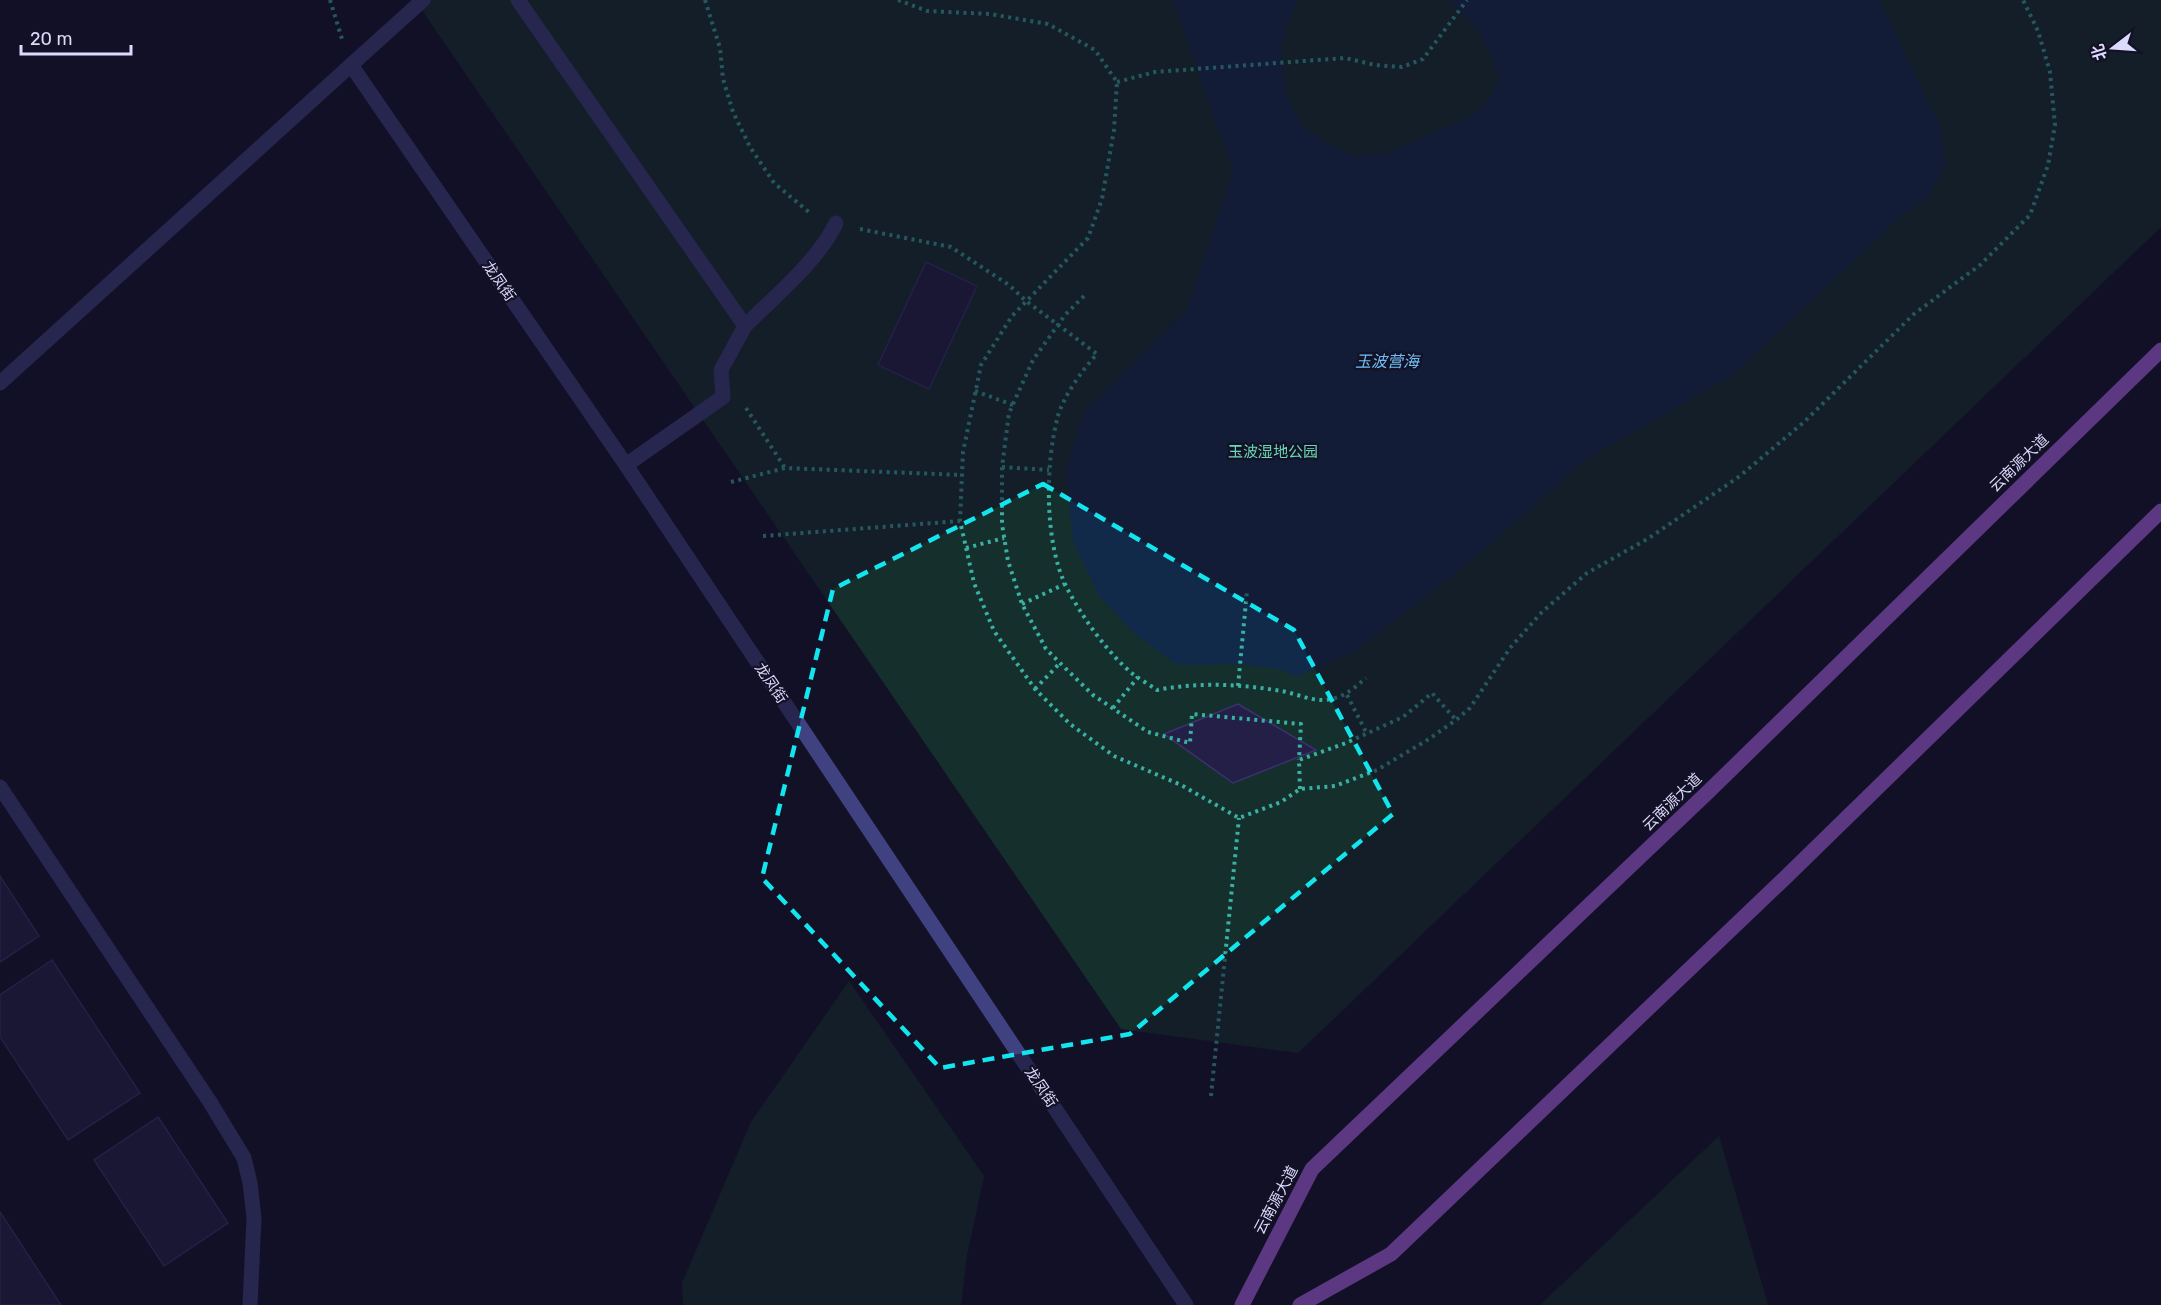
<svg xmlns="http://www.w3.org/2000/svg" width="2161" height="1305" viewBox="0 0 2161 1305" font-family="Rubik,'Noto Sans SC',sans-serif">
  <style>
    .green { fill: #152f2d }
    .water { fill: #122a49 }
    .building { fill: #241f46; stroke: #3b3270; stroke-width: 1.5 }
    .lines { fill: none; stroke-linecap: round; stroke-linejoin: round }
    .path { stroke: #39b0a2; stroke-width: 4; stroke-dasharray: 3 4.5; stroke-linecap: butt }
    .service { stroke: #404181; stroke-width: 15 }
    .minor { stroke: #404181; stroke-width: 15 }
    .tertiary { stroke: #404181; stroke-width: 15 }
    .primary { stroke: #b768f4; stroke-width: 15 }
    .marked { fill: none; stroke: #13e5ee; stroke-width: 4.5; stroke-dasharray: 12 8; stroke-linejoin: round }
    .labels { text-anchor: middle; stroke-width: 4.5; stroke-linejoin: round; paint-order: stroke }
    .street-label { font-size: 15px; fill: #dbd9fc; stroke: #131126 }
    .park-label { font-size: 15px; fill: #69d8b5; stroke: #131126 }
    .water-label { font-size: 16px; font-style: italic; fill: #6fbff5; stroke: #131126 }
  </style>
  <rect width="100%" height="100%" fill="#131126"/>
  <g class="green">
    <polygon points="415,0 2161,0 2161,227 1298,1053 1121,1029"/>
    <polygon points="849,981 984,1176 967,1255 961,1305 683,1305 682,1283 751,1122"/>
    <polygon points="1719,1136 1768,1305 1540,1305"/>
  </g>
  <path class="water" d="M1173 0H1299L1288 21 1282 45 1281 57 1286 96 1303 126 1330 145 1357 157 1390 153 1476 113 1492 96 1499 75C1485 40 1477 24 1447 0H1879L1941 128 1945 167 1928 197 1899 218 1731 376 1585 460 1478 555 1360 648 1296 677 1279 669 1240 664 1178 665 1136 635 1099 596 1073 542 1066 475 1083 412 1187 309 1233 171Z"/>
  <g class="building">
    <polygon points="926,262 977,286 929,389 878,365"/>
    <polygon points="1238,704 1316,750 1233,783 1164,734"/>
    <polygon points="0,876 39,936 0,962"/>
    <polygon points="52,960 140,1093 68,1140 0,1037 0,995"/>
    <polygon points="158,1117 228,1223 164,1266 94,1160"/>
    <polygon points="0,1212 61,1305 0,1305"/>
  </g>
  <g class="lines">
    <g class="path">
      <polyline points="330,0 342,39"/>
      <polyline points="705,0 720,48 723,79 733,112 750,147 774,183 810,213"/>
      <polyline points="898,0 927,11 990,14 1048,24 1095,50 1117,82 1114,130 1102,199 1088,238 1012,316 981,365 963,452 960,521 974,583 994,631 1035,689 1070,724 1114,756 1181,785 1239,818 1281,802 1300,789 1335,786 1377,770 1429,739 1456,720 1470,708 1510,648 1542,612 1587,573 1649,538 1740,476 1804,422 1914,314 1980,265 2030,215 2048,165 2055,125 2050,72 2038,31 2023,0"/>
      <polyline points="1117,82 1155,72 1345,58 1375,65 1402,67 1423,59 1467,0"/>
      <path d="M860 229 951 247 1009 285 1026 301 1097 354C1083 369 1063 397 1058 416 1045 463 1044 544 1067 588 1082 617 1109 655 1134 675 1141 680 1150 685 1157 690 1198 682 1240 684 1281 691 1294 693 1309 700 1322 700 1341 700 1353 689 1366 678"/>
      <polyline points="1084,296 1065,315 1033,360 1009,413 1002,467 1002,524 1008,561 1022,604 1046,649 1060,663 1093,695 1148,732 1190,743 1192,714 1301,724 1299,760"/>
      <polyline points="975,391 1013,405"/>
      <polyline points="746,408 785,468"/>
      <polyline points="1002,467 1049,470"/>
      <polyline points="731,482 785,468 962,475"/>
      <polyline points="763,536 960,521"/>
      <polyline points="966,548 1004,538"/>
      <polyline points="1022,604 1065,584"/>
      <polyline points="1238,686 1247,591"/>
      <polyline points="1035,689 1060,663"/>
      <polyline points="1347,695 1367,734"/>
      <polyline points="1113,708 1138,677"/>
      <polyline points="1300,789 1299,760 1346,743 1403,717 1432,693 1456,720"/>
      <polyline points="1211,1096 1239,818"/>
    </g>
    <g class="service">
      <polyline points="518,0 745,326 721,370 723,397 626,465"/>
      <polyline points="351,65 423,0"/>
      <path d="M745 326C774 297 819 260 836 223"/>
      <polyline points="0,787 210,1102 244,1158 250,1183 254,1218 250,1305"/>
    </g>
    <polyline class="minor" points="0,383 351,65"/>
    <polyline class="tertiary" points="351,65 626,465 1186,1305"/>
    <g class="primary">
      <polyline points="1242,1305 1312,1169 1708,792 2161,350"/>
      <polyline points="1300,1305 1391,1254 1788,875 2161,511"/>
    </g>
  </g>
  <path d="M0 0H2161V1305H0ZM1043 484 1294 630 1393 814 1130 1034 940 1068 762 878 833 589Z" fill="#131126" fill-opacity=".55" fill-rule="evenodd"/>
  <path class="marked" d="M1043 484 1294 630 1393 814 1130 1034 940 1068 762 878 833 589Z"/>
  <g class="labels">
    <g class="street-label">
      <text transform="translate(499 281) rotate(55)" y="5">龙凤街</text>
      <text transform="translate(2019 463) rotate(-44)" y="5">云南源大道</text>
      <text transform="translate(771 683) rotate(56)" y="5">龙凤街</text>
      <text transform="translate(1672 802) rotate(-44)" y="5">云南源大道</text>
      <text transform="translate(1041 1087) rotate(56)" y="5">龙凤街</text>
      <text transform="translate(1276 1200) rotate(-62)" y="5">云南源大道</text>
    </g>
    <g class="park-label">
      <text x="1273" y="457">玉波湿地公园</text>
    </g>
    <g class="water-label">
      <text x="1387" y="367">玉波营海</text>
    </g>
  </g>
  <g transform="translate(2113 48) rotate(253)" stroke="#131126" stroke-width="4.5" paint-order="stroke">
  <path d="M0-4.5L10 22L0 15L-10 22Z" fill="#dbd9fc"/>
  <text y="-9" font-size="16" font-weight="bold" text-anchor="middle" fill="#dbd9fc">北</text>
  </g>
  <path d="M21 45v9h110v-9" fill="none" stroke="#dbd9fc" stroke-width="3"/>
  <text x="30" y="45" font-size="18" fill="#dbd9fc" stroke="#131126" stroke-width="4.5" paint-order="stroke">20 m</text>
</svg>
